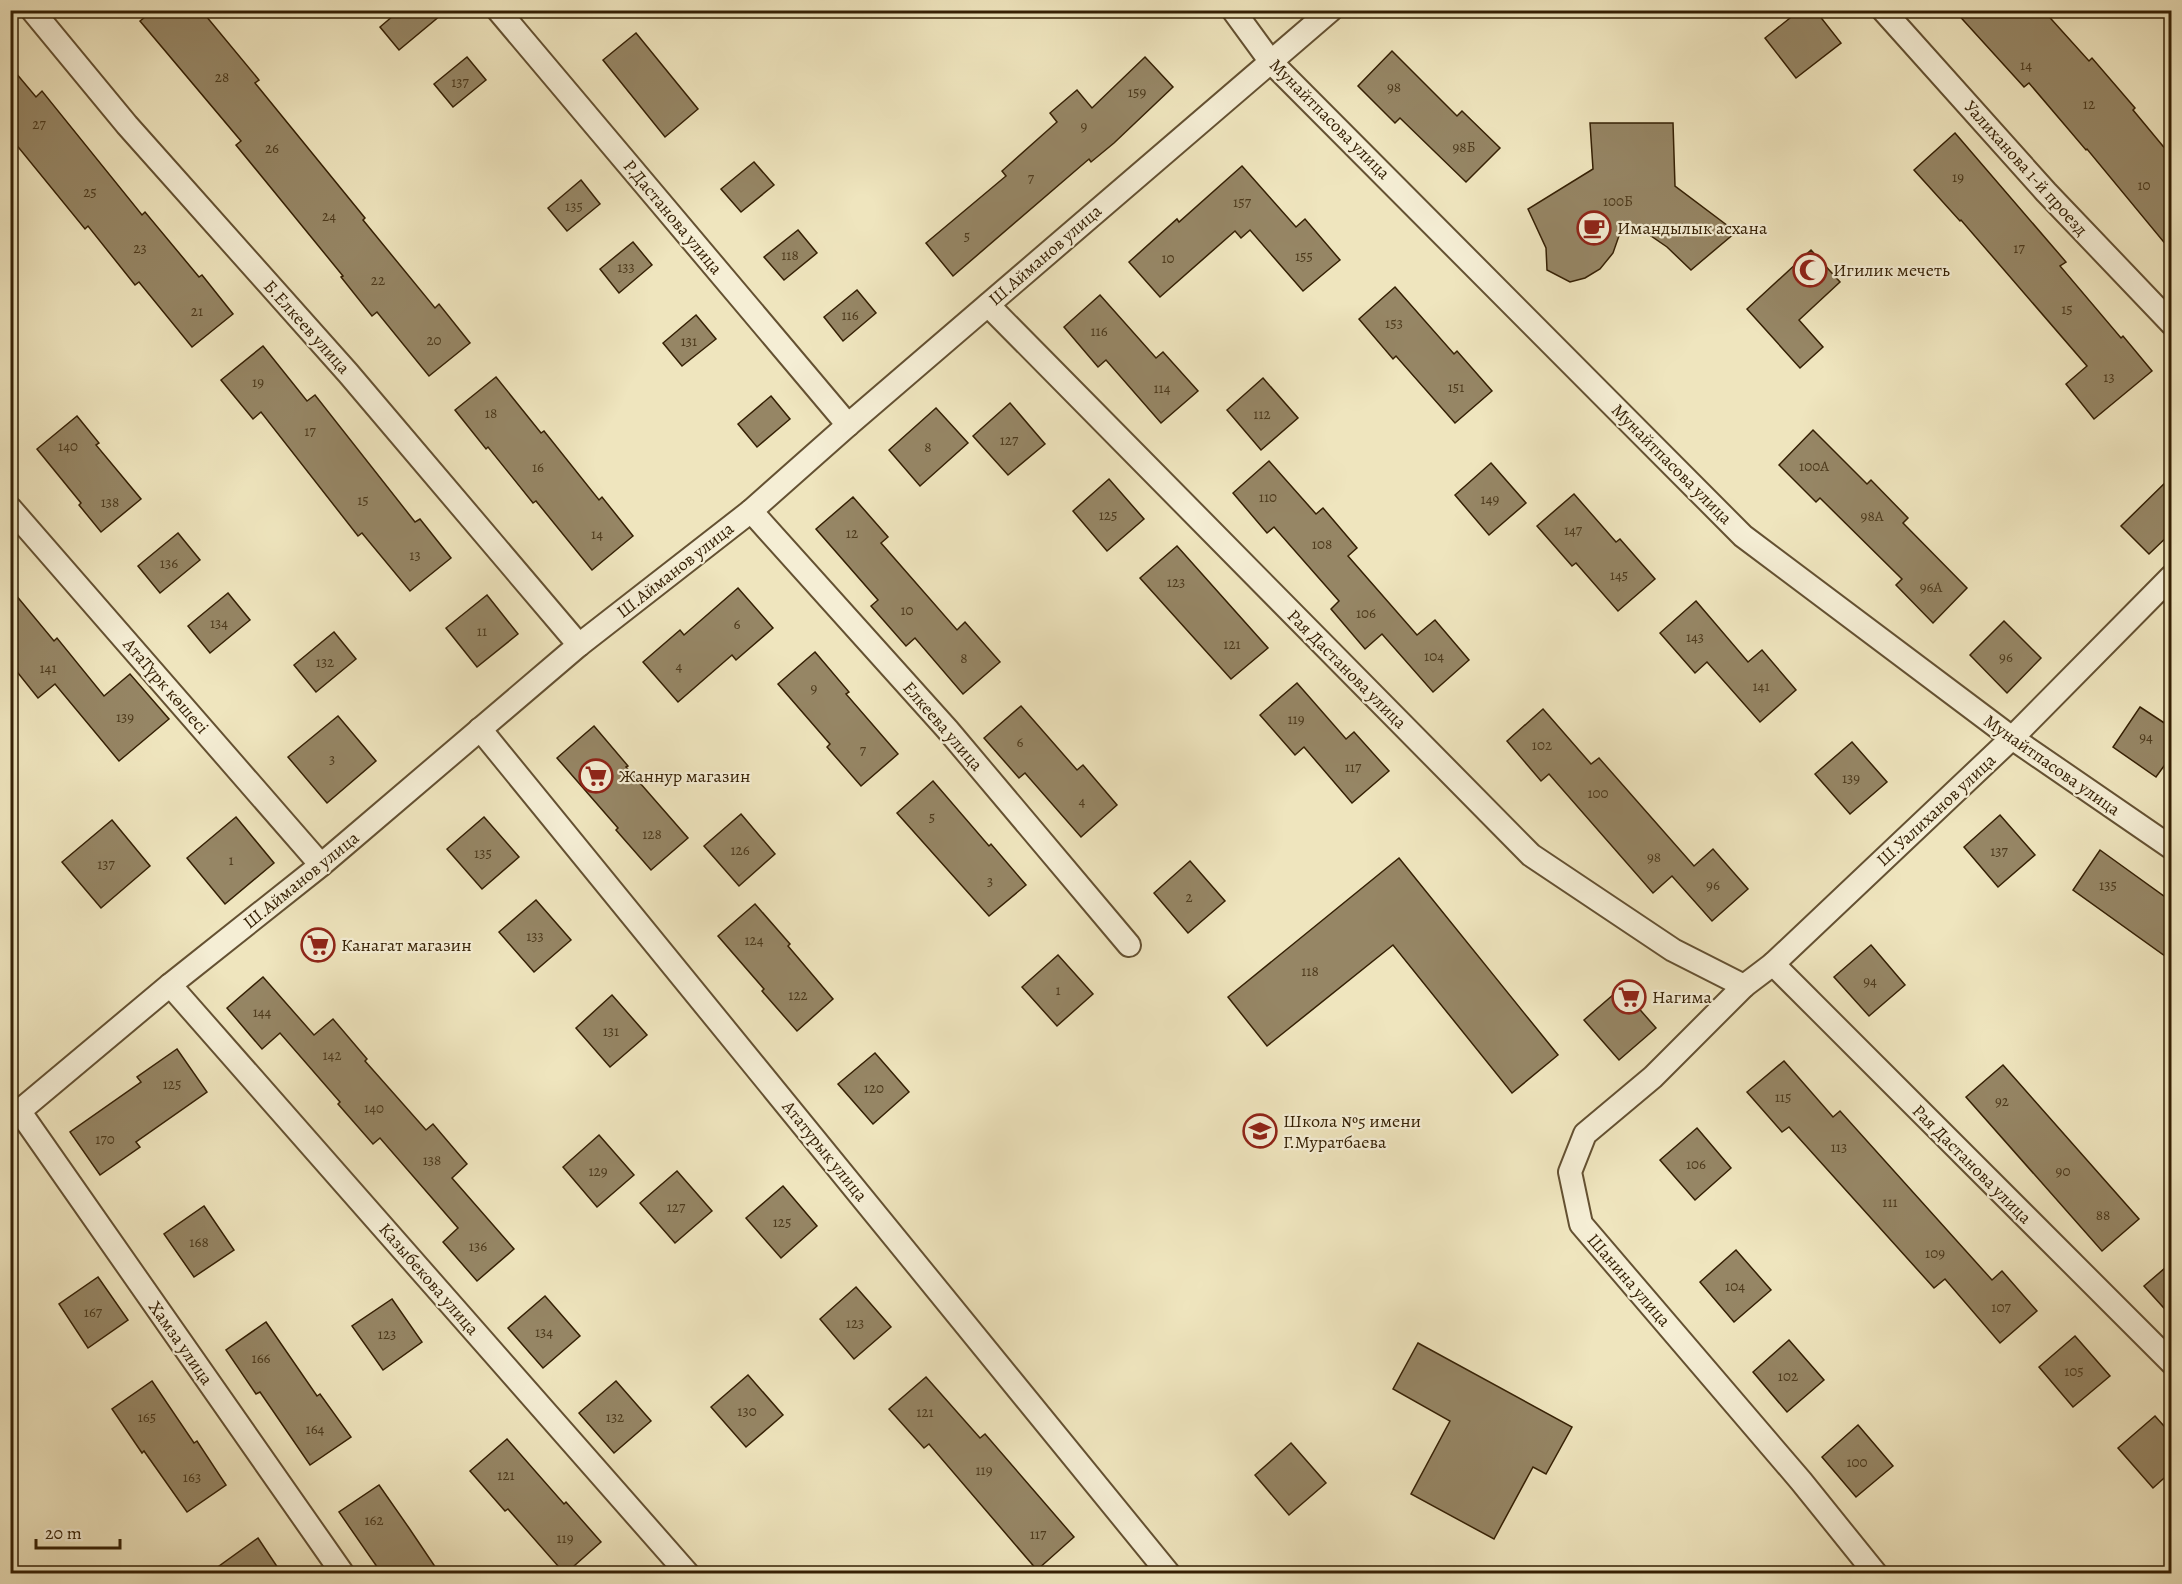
<svg xmlns="http://www.w3.org/2000/svg" width="2182" height="1584" viewBox="0 0 2182 1584" font-family="Alegreya,serif">
  <style>
    .building { fill: #968665; stroke: #352004; stroke-width: 1.5 }
    .lines { fill: none; stroke-linecap: round; stroke-linejoin: round }
    .minor-casing { stroke: #645132; stroke-width: 26 }
    .minor { stroke: #f5eed5; stroke-width: 22 }
    .labels { text-anchor: middle; stroke-width: 4.5; stroke-linejoin: round; paint-order: stroke }
    .number-label { font-size: 15px; fill: #4d3a1c }
    .street-label { font-size: 18px; fill: #352004; stroke: #f5eed5 }
    .poi-label { font-size: 18px; fill: #352004; stroke: #f5eed5; text-anchor: start }
  </style>
  <rect width="100%" height="100%" fill="#efe5be"/>
  <filter id="stains"><feTurbulence type="fractalNoise" baseFrequency=".00333" numOctaves="4"/><feColorMatrix values="0 0 0 0 .2 0 0 0 0 .09 0 0 0 0 .02 0 0 0 .5 -.17"/></filter>
  <radialGradient id="worn" r=".72"><stop offset=".6" stop-color="#630" stop-opacity="0"/><stop offset="1" stop-color="#630" stop-opacity=".3"/></radialGradient>
  <g class="building">
    <polygon points="154,10 201,10 259,80 255,83 365,218 363,220 435,308 439,304 470,343 429,376 377,312 372,316 341,277 343,276 236,145 241,141 140,21"/>
    <polygon points="400,10 447,10 399,50 380,27"/>
    <polygon points="1800,10 1815,10 1841,43 1796,78 1765,38"/>
    <polygon points="1954,10 2043,10 2089,61 2092,58 2135,108 2133,110 2172,157 2172,252 2087,149 2086,150 2029,83 2024,87"/>
    <polygon points="636,33 698,109 665,137 603,60"/>
    <polygon points="1392,51 1457,116 1462,111 1500,148 1466,182 1400,118 1395,123 1358,86"/>
    <polygon points="467,57 486,80 453,107 434,84"/>
    <polygon points="1145,57 1173,87 1114,143 1091,162 1089,159 953,276 926,243 1006,176 1002,171 1057,122 1050,113 1077,90 1092,108"/>
    <polygon points="10,66 36,97 42,91 142,215 145,212 199,277 202,275 233,314 192,347 139,282 135,285 88,226 85,229 10,137"/>
    <polygon points="1590,123 1673,123 1675,186 1736,232 1691,270 1667,247 1648,234 1621,230 1613,253 1600,269 1585,278 1570,282 1547,270 1546,248 1528,209 1593,169"/>
    <polygon points="1955,133 2066,262 2060,266 2121,338 2123,336 2152,371 2094,419 2066,384 2087,366 1961,220 1960,221 1914,170"/>
    <polygon points="754,162 774,185 741,212 721,189"/>
    <polygon points="1242,166 1296,227 1305,219 1340,260 1303,291 1250,230 1241,238 1235,231 1160,297 1129,262 1177,219 1179,222"/>
    <polygon points="581,180 600,204 567,231 548,208"/>
    <polygon points="798,230 817,253 784,280 764,257"/>
    <polygon points="633,242 652,265 619,293 600,269"/>
    <polygon points="1811,250 1840,282 1799,320 1823,347 1800,368 1747,309"/>
    <polygon points="1395,287 1454,354 1457,351 1492,391 1455,423 1396,356 1393,359 1359,319"/>
    <polygon points="857,290 876,313 843,341 824,317"/>
    <polygon points="1100,295 1156,358 1163,352 1198,391 1161,423 1106,360 1098,367 1064,327"/>
    <polygon points="696,315 716,339 682,366 663,343"/>
    <polygon points="263,346 307,401 315,395 415,522 420,519 451,558 410,591 362,533 358,536 261,412 253,419 221,380"/>
    <polygon points="496,377 541,433 544,431 599,500 602,497 633,536 592,570 536,501 533,503 488,447 486,449 455,410"/>
    <polygon points="1263,378 1298,418 1261,450 1227,410"/>
    <polygon points="771,396 790,419 757,447 738,424"/>
    <polygon points="1010,403 1045,444 1008,475 973,436"/>
    <polygon points="936,408 968,443 920,486 889,450"/>
    <polygon points="77,416 99,443 96,445 141,499 101,532 79,505 81,503 37,449"/>
    <polygon points="1813,430 1867,484 1871,480 1908,518 1903,523 1967,588 1933,623 1896,585 1902,579 1820,498 1816,502 1779,465"/>
    <polygon points="1269,461 1316,514 1323,508 1357,548 1348,556 1417,635 1435,620 1469,660 1433,692 1382,634 1365,649 1331,609 1339,601 1274,527 1267,533 1233,493"/>
    <polygon points="1491,463 1526,503 1489,535 1455,495"/>
    <polygon points="2172,476 2172,532 2149,554 2121,526"/>
    <polygon points="1109,479 1144,519 1107,551 1073,511"/>
    <polygon points="1574,494 1616,542 1620,539 1655,579 1618,611 1576,563 1572,566 1537,526"/>
    <polygon points="853,497 888,537 881,543 957,630 965,622 1000,662 963,694 915,638 906,646 871,606 878,600 816,529"/>
    <polygon points="178,533 200,560 160,593 138,566"/>
    <polygon points="1177,546 1268,648 1231,679 1140,578"/>
    <polygon points="10,588 54,641 57,638 104,696 130,674 169,719 119,761 55,684 38,698 10,663"/>
    <polygon points="738,588 773,628 736,660 732,655 678,702 643,662 680,630 684,635"/>
    <polygon points="228,593 250,620 210,653 188,626"/>
    <polygon points="487,595 518,634 477,667 446,628"/>
    <polygon points="1696,601 1748,662 1762,650 1796,690 1760,722 1707,662 1695,673 1660,633"/>
    <polygon points="2004,621 2041,658 2007,693 1970,655"/>
    <polygon points="334,632 356,659 316,692 294,665"/>
    <polygon points="815,652 849,692 846,694 898,754 861,786 827,747 830,744 778,684"/>
    <polygon points="1297,683 1346,739 1354,732 1389,771 1352,803 1304,747 1295,755 1260,715"/>
    <polygon points="1021,706 1077,770 1083,765 1117,805 1081,837 1025,773 1019,778 984,738"/>
    <polygon points="2140,707 2172,728 2172,755 2156,777 2113,747"/>
    <polygon points="1543,709 1591,764 1599,758 1694,866 1713,849 1748,889 1712,921 1672,876 1653,893 1549,774 1541,781 1507,741"/>
    <polygon points="338,716 376,761 327,803 288,757"/>
    <polygon points="594,726 628,766 626,767 688,838 651,870 616,830 618,828 557,758"/>
    <polygon points="1852,742 1887,782 1850,814 1815,774"/>
    <polygon points="933,781 989,846 991,844 1026,885 989,916 897,813"/>
    <polygon points="741,814 775,854 739,886 704,846"/>
    <polygon points="2000,815 2035,855 1998,887 1964,847"/>
    <polygon points="236,817 274,863 225,904 187,858"/>
    <polygon points="484,817 519,857 482,889 447,849"/>
    <polygon points="112,820 150,866 101,908 62,862"/>
    <polygon points="2100,850 2172,902 2172,961 2073,890"/>
    <polygon points="1399,858 1558,1055 1512,1093 1393,945 1267,1046 1228,997"/>
    <polygon points="1190,861 1225,901 1188,933 1154,893"/>
    <polygon points="536,900 571,940 534,972 499,932"/>
    <polygon points="755,904 790,944 788,946 833,999 797,1031 762,991 764,989 718,936"/>
    <polygon points="1871,945 1905,985 1869,1016 1834,977"/>
    <polygon points="1058,955 1093,994 1057,1026 1022,987"/>
    <polygon points="263,977 314,1035 333,1019 367,1059 365,1061 426,1130 433,1124 467,1164 452,1178 514,1249 477,1281 443,1242 458,1228 380,1138 373,1144 338,1104 340,1102 280,1033 262,1049 227,1008"/>
    <polygon points="1621,988 1656,1028 1619,1060 1584,1020"/>
    <polygon points="612,995 647,1035 610,1067 576,1028"/>
    <polygon points="177,1049 207,1092 136,1142 140,1147 100,1175 70,1132 141,1082 137,1077"/>
    <polygon points="875,1053 909,1092 873,1124 838,1084"/>
    <polygon points="1784,1061 1833,1117 1840,1111 1992,1280 2002,1271 2037,1311 2000,1343 1945,1279 1934,1288 1789,1127 1782,1132 1747,1092"/>
    <polygon points="2003,1065 2139,1219 2102,1251 1966,1097"/>
    <polygon points="1697,1128 1731,1168 1695,1200 1660,1160"/>
    <polygon points="599,1135 634,1175 597,1207 563,1167"/>
    <polygon points="677,1171 712,1211 675,1243 640,1203"/>
    <polygon points="783,1186 817,1226 781,1258 746,1218"/>
    <polygon points="204,1206 234,1250 194,1277 164,1234"/>
    <polygon points="1736,1250 1771,1290 1734,1322 1700,1282"/>
    <polygon points="2172,1262 2172,1317 2144,1286"/>
    <polygon points="98,1277 128,1320 88,1348 59,1304"/>
    <polygon points="856,1287 891,1327 854,1359 820,1319"/>
    <polygon points="545,1296 580,1336 543,1368 508,1328"/>
    <polygon points="392,1299 422,1342 383,1370 352,1326"/>
    <polygon points="266,1322 317,1396 320,1394 351,1437 310,1465 260,1392 256,1394 226,1350"/>
    <polygon points="2075,1336 2110,1376 2073,1407 2039,1367"/>
    <polygon points="1789,1340 1824,1380 1787,1412 1753,1372"/>
    <polygon points="1418,1343 1572,1427 1546,1474 1533,1467 1494,1539 1411,1494 1450,1421 1393,1389"/>
    <polygon points="748,1375 783,1415 746,1447 711,1407"/>
    <polygon points="926,1377 980,1438 985,1434 1074,1537 1037,1570 929,1444 924,1448 889,1409"/>
    <polygon points="152,1381 194,1443 197,1441 226,1485 187,1512 144,1451 142,1453 112,1409"/>
    <polygon points="616,1381 651,1421 614,1453 579,1413"/>
    <polygon points="2155,1416 2172,1435 2172,1471 2153,1488 2118,1448"/>
    <polygon points="1858,1425 1893,1466 1856,1497 1822,1457"/>
    <polygon points="507,1439 564,1504 566,1502 601,1542 565,1574 508,1509 505,1511 470,1471"/>
    <polygon points="1291,1443 1326,1483 1289,1515 1255,1475"/>
    <polygon points="379,1485 409,1528 440,1574 382,1574 339,1512"/>
    <polygon points="258,1538 282,1574 208,1574"/>
  </g>
  <g class="lines">
    <defs>
      <g id="minor">
        <polyline points="32,10 127,125 348,373 579,645"/>
        <polyline points="498,10 848,425"/>
        <polyline points="1233,10 1271,62 1743,536 2012,738 2172,848"/>
        <polyline points="1883,10 2046,192 2172,324"/>
        <polyline points="988,305 1531,855 1673,950 1744,986"/>
        <polyline points="10,508 321,865"/>
        <polyline points="751,511 947,729 1129,945"/>
        <polyline points="480,729 1169,1574"/>
        <polyline points="1773,964 2172,1363"/>
        <polyline points="170,985 688,1574"/>
        <polyline points="20,1112 343,1574"/>
        <polyline points="10,1119 170,985 321,865 579,645 751,511 848,425 1331,10"/>
        <polyline points="1876,1574 1801,1481 1581,1224 1570,1172 1585,1134 1653,1077 1744,986 1773,964 2012,738 2172,576"/>
      </g>
    </defs>
    <use href="#minor" class="minor-casing"/>
    <use href="#minor" class="minor"/>
  </g>
  <defs>
    <symbol id="cafe-ring" viewBox="-11 -11 22 22"><circle r="9.5" fill="#f5eed5" stroke="#8f2418" stroke-width="1.5"/><path d="M-5.5-4.5H6V0H3Q3 3.5 0 3.5H-2.5Q-5.5 3.5-5.5 0ZM3-3.2v2h1.7v-2ZM-6 4.5H4V6H-6Z" fill="#8f2418"/></symbol>
    <symbol id="mosque-ring" viewBox="-11 -11 22 22"><circle r="9.5" fill="#f5eed5" stroke="#8f2418" stroke-width="1.5"/><path d="M3.5-4.9A6 6 0 1 0 3.5 4.9A5 5 0 1 1 3.5-4.9Z" fill="#8f2418"/></symbol>
    <symbol id="supermarket-ring" viewBox="-11 -11 22 22"><circle r="9.5" fill="#f5eed5" stroke="#8f2418" stroke-width="1.5"/><path d="M-6-5.5h2.5l.6 2H6L4.5 2H-2.5L-4.4-4H-6ZM-1.5 3.2a1.3 1.3 0 1 0 .1 0ZM3 3.2a1.3 1.3 0 1 0 .1 0Z" fill="#8f2418"/></symbol>
    <symbol id="school-ring" viewBox="-11 -11 22 22"><circle r="9.5" fill="#f5eed5" stroke="#8f2418" stroke-width="1.5"/><path d="M0-5L7-2L0 1L-7-2ZM-4 1L0 2.5L4 1V4Q0 6-4 4Z" fill="#8f2418"/></symbol>
  </defs>
  <g fill-rule="evenodd">
    <use href="#cafe-ring" x="1575" y="209" width="38" height="38"/>
    <use href="#mosque-ring" x="1791" y="251" width="38" height="38"/>
    <use href="#supermarket-ring" x="577" y="757" width="38" height="38"/>
    <use href="#supermarket-ring" x="299" y="926" width="38" height="38"/>
    <use href="#supermarket-ring" x="1610" y="978" width="38" height="38"/>
    <use href="#school-ring" x="1241" y="1112" width="38" height="38"/>
  </g>
  <g class="labels">
    <g class="number-label">
      <text x="2026" y="70">14</text>
      <text x="222" y="82">28</text>
      <text x="460" y="87">137</text>
      <text x="1394" y="92">98</text>
      <text x="1137" y="97">159</text>
      <text x="2089" y="109">12</text>
      <text x="39" y="129">27</text>
      <text x="1084" y="131">9</text>
      <text x="1464" y="152">98Б</text>
      <text x="272" y="153">26</text>
      <text x="1958" y="182">19</text>
      <text x="1031" y="183">7</text>
      <text x="2144" y="190">10</text>
      <text x="90" y="197">25</text>
      <text x="1618" y="206">100Б</text>
      <text x="1242" y="207">157</text>
      <text x="574" y="211">135</text>
      <text x="329" y="221">24</text>
      <text x="967" y="241">5</text>
      <text x="140" y="253">23</text>
      <text x="2019" y="253">17</text>
      <text x="790" y="260">118</text>
      <text x="1304" y="261">155</text>
      <text x="1168" y="263">10</text>
      <text x="626" y="272">133</text>
      <text x="378" y="285">22</text>
      <text x="2067" y="314">15</text>
      <text x="197" y="316">21</text>
      <text x="850" y="320">116</text>
      <text x="1394" y="328">153</text>
      <text x="1099" y="336">116</text>
      <text x="434" y="345">20</text>
      <text x="689" y="346">131</text>
      <text x="2109" y="382">13</text>
      <text x="258" y="387">19</text>
      <text x="1456" y="392">151</text>
      <text x="1162" y="393">114</text>
      <text x="491" y="418">18</text>
      <text x="1262" y="419">112</text>
      <text x="310" y="436">17</text>
      <text x="1009" y="445">127</text>
      <text x="68" y="451">140</text>
      <text x="928" y="452">8</text>
      <text x="1814" y="471">100А</text>
      <text x="538" y="472">16</text>
      <text x="1268" y="502">110</text>
      <text x="1490" y="504">149</text>
      <text x="363" y="505">15</text>
      <text x="110" y="507">138</text>
      <text x="1108" y="520">125</text>
      <text x="1872" y="521">98А</text>
      <text x="1573" y="535">147</text>
      <text x="852" y="538">12</text>
      <text x="597" y="539">14</text>
      <text x="1322" y="549">108</text>
      <text x="415" y="560">13</text>
      <text x="169" y="568">136</text>
      <text x="1619" y="580">145</text>
      <text x="1176" y="587">123</text>
      <text x="1931" y="592">96А</text>
      <text x="907" y="615">10</text>
      <text x="1366" y="618">106</text>
      <text x="219" y="628">134</text>
      <text x="737" y="629">6</text>
      <text x="482" y="636">11</text>
      <text x="1695" y="642">143</text>
      <text x="1232" y="649">121</text>
      <text x="1434" y="661">104</text>
      <text x="2006" y="662">96</text>
      <text x="964" y="663">8</text>
      <text x="325" y="667">132</text>
      <text x="679" y="671">4</text>
      <text x="48" y="673">141</text>
      <text x="1761" y="691">141</text>
      <text x="814" y="693">9</text>
      <text x="125" y="722">139</text>
      <text x="1296" y="724">119</text>
      <text x="2146" y="742">94</text>
      <text x="1020" y="747">6</text>
      <text x="1542" y="750">102</text>
      <text x="863" y="755">7</text>
      <text x="332" y="764">3</text>
      <text x="1353" y="772">117</text>
      <text x="1851" y="783">139</text>
      <text x="1598" y="798">100</text>
      <text x="1082" y="806">4</text>
      <text x="932" y="822">5</text>
      <text x="652" y="839">128</text>
      <text x="740" y="855">126</text>
      <text x="1999" y="856">137</text>
      <text x="483" y="858">135</text>
      <text x="1654" y="862">98</text>
      <text x="231" y="865">1</text>
      <text x="106" y="869">137</text>
      <text x="990" y="886">3</text>
      <text x="1713" y="890">96</text>
      <text x="2108" y="890">135</text>
      <text x="1189" y="902">2</text>
      <text x="535" y="941">133</text>
      <text x="754" y="945">124</text>
      <text x="1310" y="976">118</text>
      <text x="1870" y="986">94</text>
      <text x="1058" y="995">1</text>
      <text x="798" y="1000">122</text>
      <text x="262" y="1017">144</text>
      <text x="611" y="1036">131</text>
      <text x="332" y="1060">142</text>
      <text x="172" y="1089">125</text>
      <text x="874" y="1093">120</text>
      <text x="1783" y="1102">115</text>
      <text x="2002" y="1106">92</text>
      <text x="374" y="1113">140</text>
      <text x="105" y="1144">170</text>
      <text x="1839" y="1152">113</text>
      <text x="432" y="1165">138</text>
      <text x="1696" y="1169">106</text>
      <text x="598" y="1176">129</text>
      <text x="2063" y="1176">90</text>
      <text x="1890" y="1207">111</text>
      <text x="676" y="1212">127</text>
      <text x="2103" y="1220">88</text>
      <text x="782" y="1227">125</text>
      <text x="199" y="1247">168</text>
      <text x="478" y="1251">136</text>
      <text x="1935" y="1258">109</text>
      <text x="1735" y="1291">104</text>
      <text x="2001" y="1312">107</text>
      <text x="93" y="1317">167</text>
      <text x="855" y="1328">123</text>
      <text x="544" y="1337">134</text>
      <text x="387" y="1339">123</text>
      <text x="261" y="1363">166</text>
      <text x="2074" y="1376">105</text>
      <text x="1788" y="1381">102</text>
      <text x="747" y="1416">130</text>
      <text x="925" y="1417">121</text>
      <text x="147" y="1422">165</text>
      <text x="615" y="1422">132</text>
      <text x="315" y="1434">164</text>
      <text x="1857" y="1467">100</text>
      <text x="984" y="1475">119</text>
      <text x="506" y="1480">121</text>
      <text x="192" y="1482">163</text>
      <text x="374" y="1525">162</text>
      <text x="1038" y="1539">117</text>
      <text x="565" y="1543">119</text>
    </g>
    <g class="street-label">
      <text transform="translate(1330 119) rotate(45)" y="6">Мунайтпасова улица</text>
      <text transform="translate(2026 168) rotate(48)" y="6">Уалиханова 1-й проезд</text>
      <text transform="translate(673 217) rotate(50)" y="6">Р.Дастанова улица</text>
      <text transform="translate(1045 255) rotate(-41)" y="6">Ш.Айманов улица</text>
      <text transform="translate(307 327) rotate(48)" y="6">Б.Елкеев улица</text>
      <text transform="translate(1672 464) rotate(45)" y="6">Мунайтпасова улица</text>
      <text transform="translate(675 570) rotate(-38)" y="6">Ш.Айманов улица</text>
      <text transform="translate(1347 669) rotate(45)" y="6">Рая Дастанова улица</text>
      <text transform="translate(166 686) rotate(49)" y="6">АтаТүрк көшесі</text>
      <text transform="translate(943 726) rotate(49)" y="6">Елкеева улица</text>
      <text transform="translate(2052 765) rotate(35)" y="6">Мунайтпасова улица</text>
      <text transform="translate(1936 810) rotate(-43)" y="6">Ш.Уалиханов улица</text>
      <text transform="translate(301 880) rotate(-39)" y="6">Ш.Айманов улица</text>
      <text transform="translate(825 1151) rotate(51)" y="6">Ататурык улица</text>
      <text transform="translate(1972 1164) rotate(45)" y="6">Рая Дастанова улица</text>
      <text transform="translate(429 1279) rotate(49)" y="6">Казыбекова улица</text>
      <text transform="translate(1629 1280) rotate(49)" y="6">Шанина улица</text>
      <text transform="translate(181 1343) rotate(55)" y="6">Хамза улица</text>
    </g>
    <g class="poi-label">
      <text x="1617" y="234">Имандылык асхана</text>
      <text x="1833" y="276">Игилик мечеть</text>
      <text x="619" y="782">Жаннур магазин</text>
      <text x="341" y="951">Канагат магазин</text>
      <text x="1652" y="1003">Нагима</text>
      <text x="1283" y="1127">Школа №5 имени<tspan x="1283" dy="21">Г.Муратбаева</tspan></text>
    </g>
  </g>
  <rect width="2182" height="1584" fill="none" stroke="#efe5be" stroke-width="36"/>
  <rect x="12" y="12" width="2158" height="1560" fill="none" stroke="#352004" stroke-width="3"/>
  <rect x="18" y="18" width="2146" height="1548" fill="none" stroke="#352004" stroke-width="1.5"/>
  <path d="M36 1539v9h84v-9" fill="none" stroke="#352004" stroke-width="3"/>
  <text x="45" y="1539" font-size="18" fill="#352004" stroke="#f5eed5" stroke-width="4.5" paint-order="stroke">20 m</text>
  <rect width="100%" height="100%" filter="url(#stains)"/>
  <rect width="100%" height="100%" fill="url(#worn)"/>
</svg>
